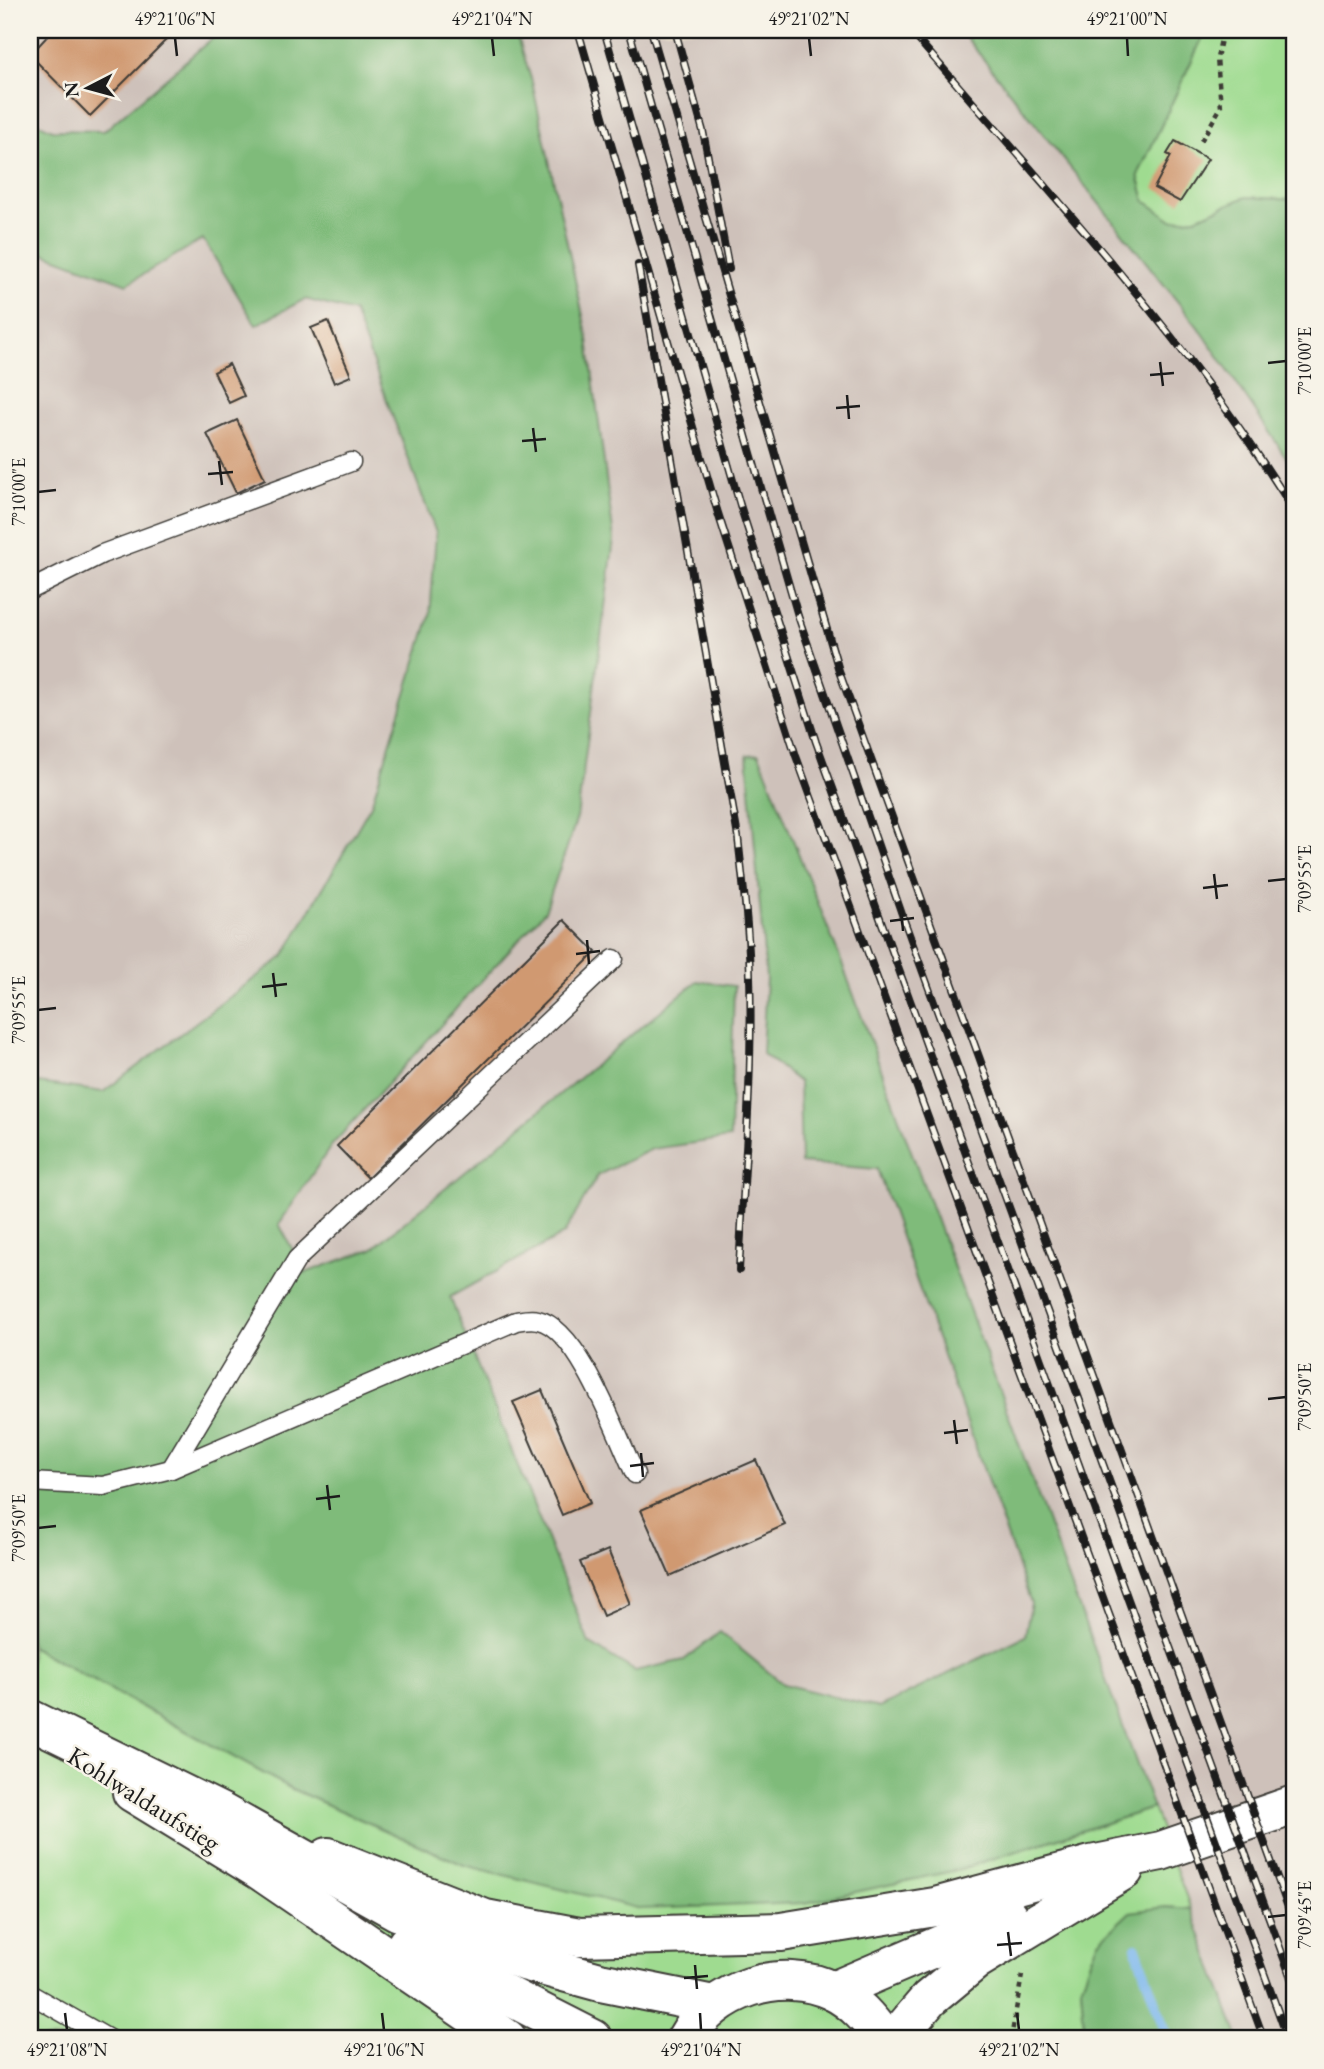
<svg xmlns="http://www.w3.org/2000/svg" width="1324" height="2069" viewBox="0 0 1324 2069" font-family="'EB Garamond',serif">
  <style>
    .industrial { fill: #cec1ba }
    .green { fill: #9fdb90; stroke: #5e7c56; stroke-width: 2 }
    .forest { fill: #7fbb7a; stroke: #4e6c4b; stroke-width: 2 }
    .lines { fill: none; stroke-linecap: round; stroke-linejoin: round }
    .stream { stroke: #7bb7ed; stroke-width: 10 }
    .building { fill: #d09971 }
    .lane-casing { stroke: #3c3a36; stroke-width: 21 }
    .secondary-casing { stroke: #3c3a36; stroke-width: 42 }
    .primary-casing { stroke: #3c3a36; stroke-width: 42 }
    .path { stroke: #3c3a36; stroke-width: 4.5; stroke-dasharray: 5 5; stroke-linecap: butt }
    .lane { stroke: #fff; stroke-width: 18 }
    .secondary { stroke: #fff; stroke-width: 38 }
    .primary { stroke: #fff; stroke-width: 38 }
    .rail-casing { stroke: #1c1c1c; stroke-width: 8 }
    .rail { stroke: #f7f3e8; stroke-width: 5; stroke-dasharray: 16; stroke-linecap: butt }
    .ticks { fill: none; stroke: #1c1c1c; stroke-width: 2.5 }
    .labels { text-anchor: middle; stroke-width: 5; stroke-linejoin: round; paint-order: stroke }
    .street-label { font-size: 26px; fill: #1c1c1c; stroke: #f7f3e8 }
    .neatline { fill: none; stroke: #1c1c1c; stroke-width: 2.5 }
    .ticks-label { font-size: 18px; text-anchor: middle; fill: #1c1c1c }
  </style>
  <rect width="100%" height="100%" fill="#f7f3e8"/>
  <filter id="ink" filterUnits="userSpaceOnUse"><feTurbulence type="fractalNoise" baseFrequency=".0143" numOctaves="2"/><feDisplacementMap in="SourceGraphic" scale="14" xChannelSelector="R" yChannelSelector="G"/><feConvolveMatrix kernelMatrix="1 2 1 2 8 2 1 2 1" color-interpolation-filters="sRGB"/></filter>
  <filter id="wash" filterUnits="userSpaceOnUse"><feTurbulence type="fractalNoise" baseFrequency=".00686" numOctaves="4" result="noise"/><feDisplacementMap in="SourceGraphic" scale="28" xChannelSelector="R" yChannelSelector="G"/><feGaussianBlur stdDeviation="1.57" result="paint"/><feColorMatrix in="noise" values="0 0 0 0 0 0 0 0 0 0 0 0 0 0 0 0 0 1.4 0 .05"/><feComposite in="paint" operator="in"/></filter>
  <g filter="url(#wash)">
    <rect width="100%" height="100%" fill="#efe4c9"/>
    <g class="industrial">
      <polygon points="30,30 222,30 104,131 52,130 30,119"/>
      <polygon points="516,30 960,30 1202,332 1294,469 1294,2039 1239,2039 843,966 762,913 766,978 762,1053 799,1082 801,1162 877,1169 1031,1603 1025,1636 879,1708 783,1684 720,1632 684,1660 635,1671 589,1643 450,1296 564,1234 598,1175 652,1149 730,1137 697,981 372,1249 304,1273 279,1224 331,1146 588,339 532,82"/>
      <polygon points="203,239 256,325 305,299 354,312 436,533 430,616 371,805 283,957 103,1092 30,1082 30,248 127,284"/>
    </g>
    <g class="green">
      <polygon points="1206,30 1294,30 1294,200 1246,197 1196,218 1172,220 1145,201 1138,175"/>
      <polygon points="30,1646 292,1789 464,1865 957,1870 1153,1808 1191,1909 1165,1907 1081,1987 1085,2039 30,2039"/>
    </g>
    <g class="forest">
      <polygon points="222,30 516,30 532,82 588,339 614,539 577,818 545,911 331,1146 279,1224 305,1273 372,1249 697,981 734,986 730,1138 652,1149 598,1175 564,1234 450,1297 589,1643 635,1671 684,1660 720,1632 783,1684 879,1708 1025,1636 1031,1603 877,1169 801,1163 799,1082 762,1053 766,978 747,755 759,754 843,966 1153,1808 957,1870 805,1903 641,1909 464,1865 292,1789 30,1646 30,1082 103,1092 283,957 371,805 430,616 436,533 354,312 305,299 256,325 203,239 127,284 30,248 30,119 52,130 104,131"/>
      <polygon points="960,30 1206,30 1138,175 1145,201 1172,220 1196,218 1246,197 1294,200 1294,469 1202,332"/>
      <polygon points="1165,1907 1191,1909 1239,2039 1085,2039 1081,1987 1098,1942 1130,1912"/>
    </g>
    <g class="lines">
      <polyline class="stream" points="1136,1948 1168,2039"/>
    </g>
    <g id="blocks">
      <g class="building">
        <polygon points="53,30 176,30 90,116 30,55"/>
        <polygon points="1175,141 1208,159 1180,202 1154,188 1171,156 1167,154"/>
        <polygon points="328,321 351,376 334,383 311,328"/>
        <polygon points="229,364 244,396 229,403 214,372"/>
        <polygon points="237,420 265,479 236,493 207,434"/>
        <polygon points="564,920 596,952 368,1178 337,1146"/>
        <polygon points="542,1390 590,1503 562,1515 513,1402"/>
        <polygon points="756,1460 785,1525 670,1576 641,1510"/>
        <polygon points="608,1550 630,1604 603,1616 580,1562"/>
      </g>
    </g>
  </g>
  <g filter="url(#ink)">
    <use href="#blocks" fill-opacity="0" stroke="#3c3a36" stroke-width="2"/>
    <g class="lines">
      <defs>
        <g id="lane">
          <polyline points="30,590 102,554 351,462"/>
          <polyline points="171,1469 297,1259 614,959"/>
          <path d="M30 1482 103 1486 171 1469 516 1321C522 1320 531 1318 538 1320 579 1328 618 1438 635 1474"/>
          <polyline points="30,1994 109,2039"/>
        </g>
        <g id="secondary">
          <polyline points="328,1857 485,1919 579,1937 781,1932 935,1907 1091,1865 1161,1851 1294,1805"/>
          <polyline points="833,1991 1008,1916"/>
          <polyline points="895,2039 929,1999 976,1960 1124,1870"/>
        </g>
        <g id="primary">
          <polyline points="30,1719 222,1813 397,1911 527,1962 600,1982 714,2005"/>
          <polyline points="132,1792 258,1869 507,2039"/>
          <polyline points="407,1944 593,2039"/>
          <path d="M686 2039C713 1989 781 1966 833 1991 855 2002 870 2020 884 2039"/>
        </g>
      </defs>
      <use href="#lane" class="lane-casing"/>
      <use href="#secondary" class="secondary-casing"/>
      <use href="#primary" class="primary-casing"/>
      <g class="path">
        <polyline points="1201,141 1221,107 1217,58 1223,30"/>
        <polyline points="1011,2039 1022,1975"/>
      </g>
      <use href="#lane" class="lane"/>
      <use href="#secondary" class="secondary"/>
      <use href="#primary" class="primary"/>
      <defs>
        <g id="rail">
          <polyline points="578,30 717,510 796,756 1264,2039"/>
          <polyline points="604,30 740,505 816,742 1288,2039"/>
          <polyline points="629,30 798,616 905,923 1294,1986"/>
          <polyline points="651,30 840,674 1294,1924"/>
          <polyline points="675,30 703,131 729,269"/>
          <path d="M910 30C1043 186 1187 336 1294 511"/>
          <path d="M638 265 738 837C743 883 749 929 750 976 753 1074 744 1172 739 1270"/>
        </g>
      </defs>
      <use href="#rail" class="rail-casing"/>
      <use href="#rail" class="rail"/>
    </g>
  </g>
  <path class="ticks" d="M175 38 177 56M492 38 494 56M809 38 811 56M1127 38 1128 56M1160 362 1163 386M1268 363 1286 361M1150 375 1174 373M847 395 849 419M836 408 860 406M533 428 536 452M522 441 546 439M219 461 222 485M208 474 233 472M38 492 56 490M1214 874 1217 899M1268 881 1286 879M1203 888 1228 885M901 907 903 931M890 921 914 918M587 940 589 964M576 954 600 951M273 973 276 997M262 987 287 984M38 1010 56 1008M1268 1399 1286 1397M954 1420 957 1444M944 1433 968 1430M641 1453 643 1477M630 1466 654 1463M327 1485 330 1510M316 1499 340 1496M38 1528 56 1526M1268 1917 1286 1915M1008 1932 1011 1956M997 1945 1022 1943M695 1965 697 1989M684 1978 708 1976M65 2013 67 2030M382 2013 384 2030M700 2013 701 2030M1017 2013 1019 2030"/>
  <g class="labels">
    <g class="street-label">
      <text transform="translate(144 1799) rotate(32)" y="9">Kohlwaldaufstieg</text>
    </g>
  </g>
  <rect width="1324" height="2069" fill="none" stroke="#f7f3e8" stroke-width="77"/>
  <g transform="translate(88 88) rotate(264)" stroke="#f7f3e8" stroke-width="5" paint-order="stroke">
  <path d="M0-5L12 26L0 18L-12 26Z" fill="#1c1c1c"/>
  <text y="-10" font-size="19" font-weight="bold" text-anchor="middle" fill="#1c1c1c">N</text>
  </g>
  <rect x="38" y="38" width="1248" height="1992" class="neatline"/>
  <g class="ticks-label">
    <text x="175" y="25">49°21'06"N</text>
    <text x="492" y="25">49°21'04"N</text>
    <text x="809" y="25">49°21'02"N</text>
    <text x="1127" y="25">49°21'00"N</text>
    <text transform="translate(1305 361) rotate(-90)" y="6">7°10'00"E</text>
    <text transform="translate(19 492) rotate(-90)" y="6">7°10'00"E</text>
    <text transform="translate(1305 879) rotate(-90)" y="6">7°09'55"E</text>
    <text transform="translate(19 1010) rotate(-90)" y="6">7°09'55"E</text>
    <text transform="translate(1305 1397) rotate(-90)" y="6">7°09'50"E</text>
    <text transform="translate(19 1528) rotate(-90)" y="6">7°09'50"E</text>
    <text transform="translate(1305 1915) rotate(-90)" y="6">7°09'45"E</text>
    <text x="67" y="2056">49°21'08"N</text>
    <text x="384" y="2056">49°21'06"N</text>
    <text x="701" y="2056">49°21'04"N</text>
    <text x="1019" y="2056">49°21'02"N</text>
  </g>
</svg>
